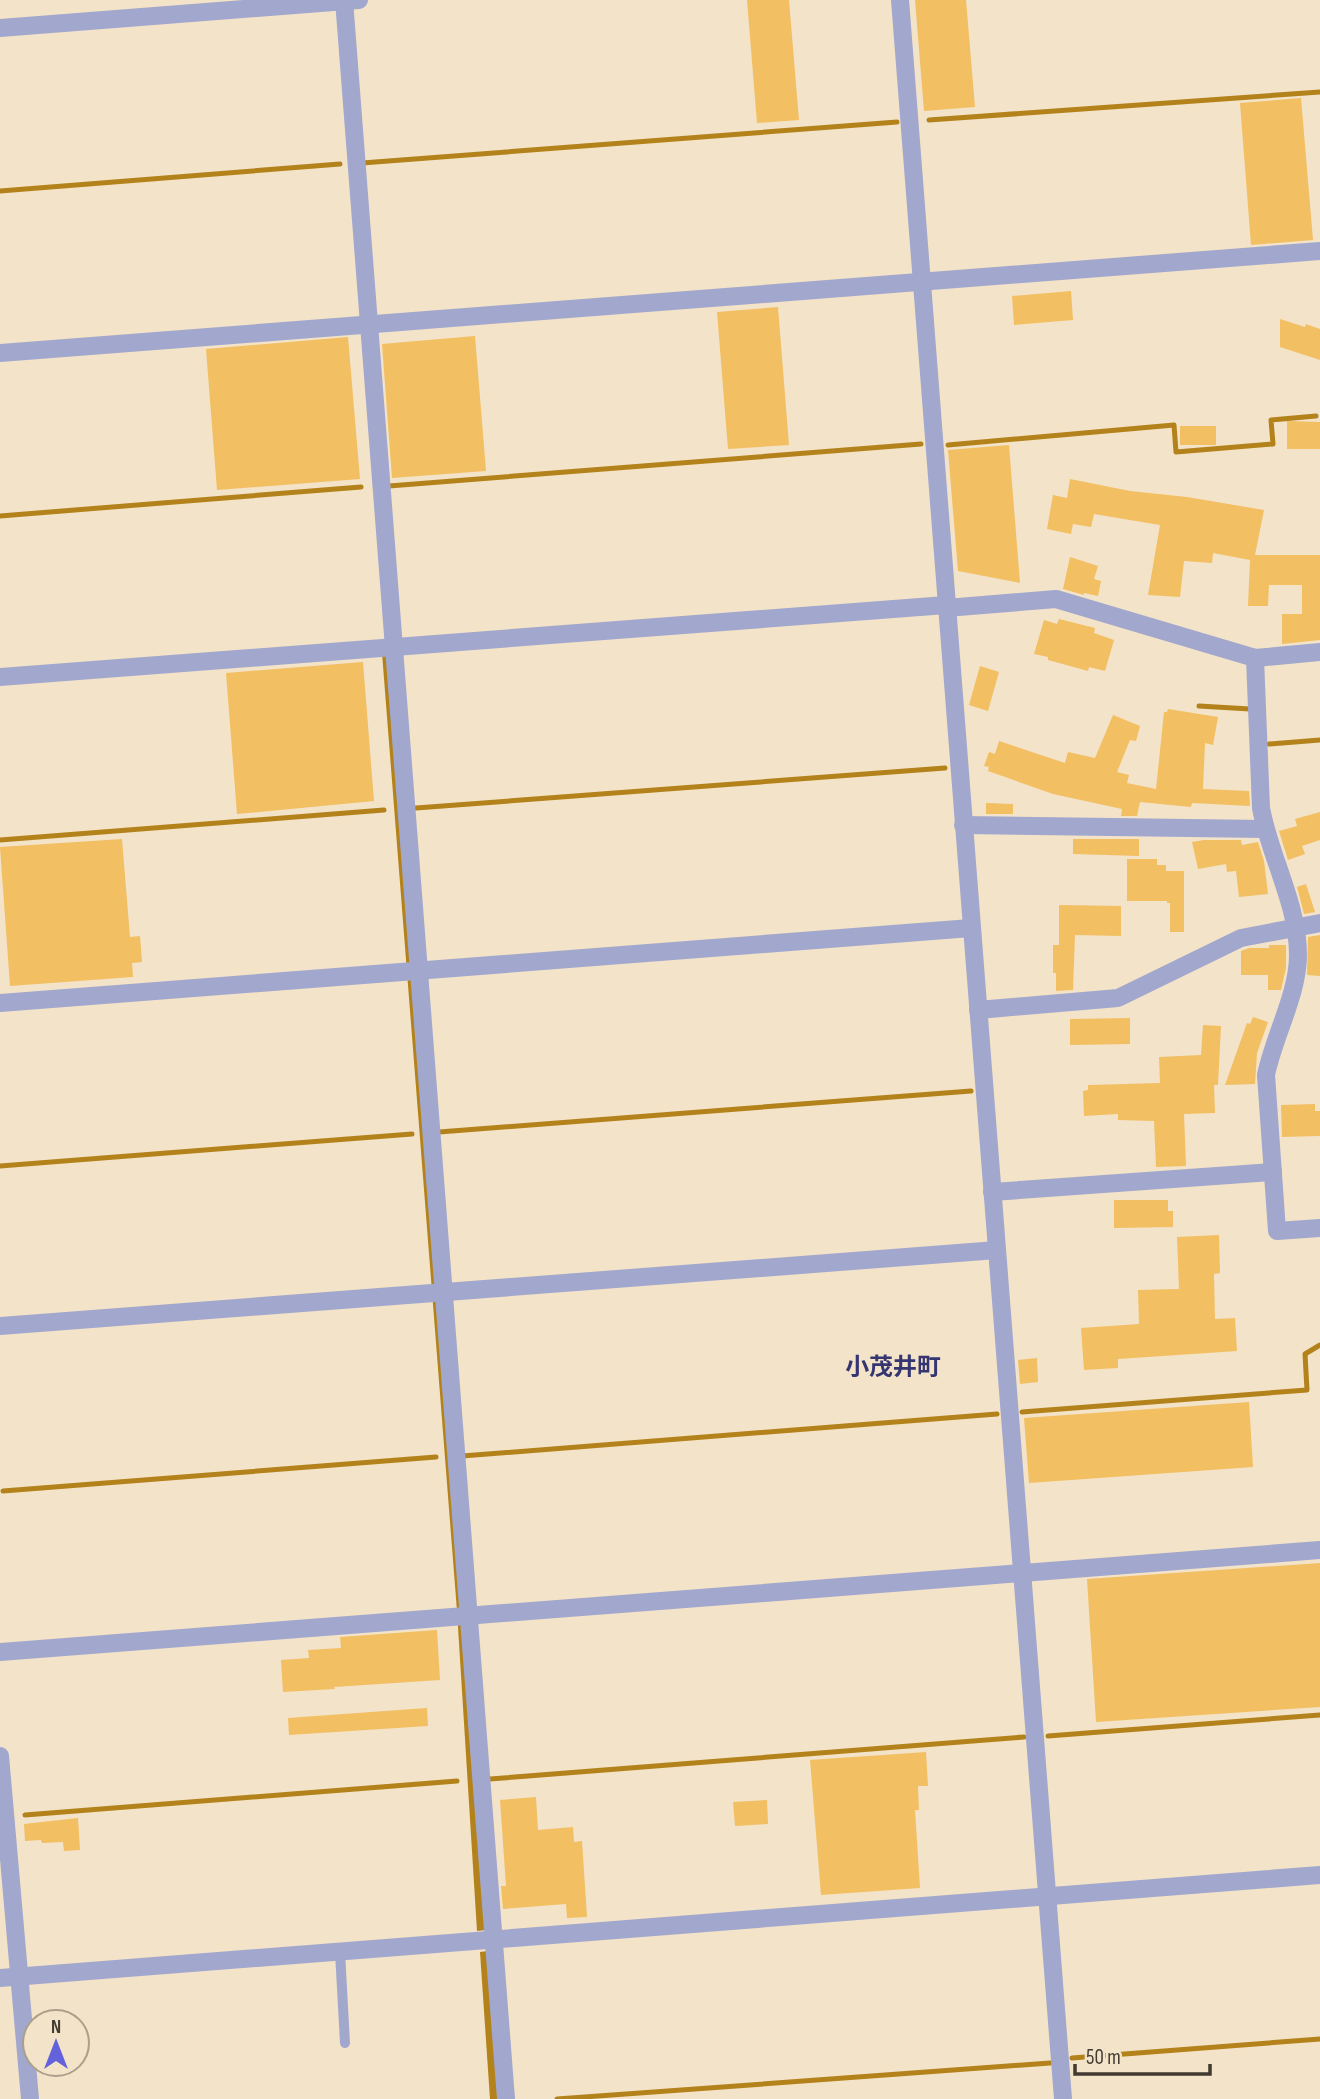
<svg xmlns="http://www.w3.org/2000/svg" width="1320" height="2099" viewBox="0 0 1320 2099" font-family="'Sofia Sans Condensed','Noto Sans JP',sans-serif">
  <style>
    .water { fill: #b3821b }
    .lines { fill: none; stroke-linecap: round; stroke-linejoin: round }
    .stream { stroke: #b3821b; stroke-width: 5 }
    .building { fill: #f2bf63 }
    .service { stroke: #a2a7cd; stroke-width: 10 }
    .minor { stroke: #a2a7cd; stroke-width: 18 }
    .tertiary { stroke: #a2a7cd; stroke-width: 18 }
    .labels { text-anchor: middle; stroke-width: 5; stroke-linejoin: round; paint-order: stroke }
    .quarter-label { font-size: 24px; font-weight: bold; fill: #353671; stroke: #f3e3c8 }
  </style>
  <rect width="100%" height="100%" fill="#f3e3c8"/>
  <g class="water">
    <polygon points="382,653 388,653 486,1930 477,1931 457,1611"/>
    <polygon points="488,1951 500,2099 490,2099 480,1952"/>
  </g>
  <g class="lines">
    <g class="stream">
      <polyline points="929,120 1320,92"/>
      <polyline points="362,163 897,122"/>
      <polyline points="0,191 340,164"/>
      <polyline points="948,445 1174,425 1176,452 1273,444 1271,420 1316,416"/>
      <polyline points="389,486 921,444"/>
      <polyline points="0,516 361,487"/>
      <polyline points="1199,706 1250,709"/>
      <polyline points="1269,744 1320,740"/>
      <polyline points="416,808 945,768"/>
      <polyline points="0,840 384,810"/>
      <polyline points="439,1132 971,1091"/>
      <polyline points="0,1166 412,1134"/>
      <polyline points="1022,1412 1307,1390 1305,1354 1320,1345"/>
      <polyline points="462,1456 997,1414"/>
      <polyline points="3,1491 436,1457"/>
      <polyline points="1048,1736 1320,1715"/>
      <polyline points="490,1779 1024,1737"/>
      <polyline points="25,1815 457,1781"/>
      <polyline points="1072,2058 1320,2039"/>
      <polyline points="557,2099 1050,2063"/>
    </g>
  </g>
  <g class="building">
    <polygon points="747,0 789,0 799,120 757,123"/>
    <polygon points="915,0 966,0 975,107 924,111"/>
    <polygon points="1301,98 1313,240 1251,245 1240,103"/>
    <polygon points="1071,291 1073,320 1014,325 1012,296"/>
    <polygon points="778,307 789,445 728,449 717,312"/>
    <polygon points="1280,319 1305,327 1306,324 1320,329 1320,360 1280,347"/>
    <polygon points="475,336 486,471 392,478 382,344"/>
    <polygon points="348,337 360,479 217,490 206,349"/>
    <polygon points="1287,421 1320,422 1320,449 1287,449"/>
    <rect x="1180" y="426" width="36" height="19"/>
    <polygon points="1009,445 1020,583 958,571 948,450"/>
    <polygon points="1070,479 1130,491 1187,497 1264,510 1255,555 1320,555 1320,640 1282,644 1282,614 1302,614 1302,585 1269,585 1268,606 1248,606 1250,560 1213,553 1212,563 1184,561 1180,597 1148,595 1160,525 1094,514 1091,527 1073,524 1071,534 1047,529 1053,495 1067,498"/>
    <polygon points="1070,557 1098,566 1094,579 1101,581 1098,596 1084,593 1084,595 1063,589"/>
    <polygon points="1059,619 1095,628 1094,633 1114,640 1105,671 1089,667 1088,671 1048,660 1048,657 1034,654 1044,620 1057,624"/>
    <polygon points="363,662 374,801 237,814 226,673"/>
    <polygon points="980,666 999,672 988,711 969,705"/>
    <polygon points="1168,709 1218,717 1213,745 1205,743 1203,789 1249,791 1250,806 1192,803 1191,807 1140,802 1137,816 1121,816 1122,809 1053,794 988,771 989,767 984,766 989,752 995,754 999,741 1065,763 1068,752 1095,758 1113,715 1140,726 1136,741 1130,740 1117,772 1129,775 1127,783 1156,789 1164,712 1167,712"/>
    <polygon points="986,803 1013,804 1013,814 986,814"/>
    <polygon points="1320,812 1320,840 1302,846 1305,854 1288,860 1279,831 1297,826 1295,819"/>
    <polygon points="122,839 130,937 140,936 142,962 132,963 133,977 10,986 0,847"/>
    <polygon points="1073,839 1139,839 1139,856 1073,854"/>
    <polygon points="1204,840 1241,840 1242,845 1258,842 1264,861 1268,894 1239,897 1236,871 1227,872 1226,864 1198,869 1192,842"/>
    <polygon points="1127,859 1157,859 1157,865 1166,865 1166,871 1184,871 1184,932 1170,932 1170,903 1167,903 1167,901 1127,901"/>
    <polygon points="1306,884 1315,912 1304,914 1297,887"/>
    <polygon points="1059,905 1121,906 1121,936 1075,935 1073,990 1056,991 1056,973 1053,973 1053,945 1059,945"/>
    <polygon points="1320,935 1320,976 1307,975 1308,937"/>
    <polygon points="1269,945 1286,945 1286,968 1281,990 1268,990 1268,975 1241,975 1241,951 1249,948 1269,948"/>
    <polygon points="1253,1017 1268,1022 1257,1053 1255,1084 1225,1085 1247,1023 1250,1024"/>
    <polygon points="1130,1018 1130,1044 1070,1045 1070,1019"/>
    <polygon points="1203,1025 1221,1026 1218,1085 1214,1085 1215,1113 1184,1114 1186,1166 1156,1167 1154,1121 1118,1120 1118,1114 1084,1116 1083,1091 1088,1090 1088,1085 1160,1083 1159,1057 1201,1055"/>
    <polygon points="1315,1104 1315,1111 1320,1111 1320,1136 1282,1137 1281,1105"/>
    <polygon points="1114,1200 1168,1200 1168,1211 1173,1211 1173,1227 1114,1228"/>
    <polygon points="1219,1235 1220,1273 1214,1274 1215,1319 1235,1318 1237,1351 1118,1359 1118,1368 1084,1370 1081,1328 1139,1324 1138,1290 1179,1289 1177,1237"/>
    <polygon points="1037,1358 1038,1382 1020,1384 1018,1360"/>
    <polygon points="1249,1402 1253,1467 1029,1483 1024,1418"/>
    <polygon points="1320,1563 1320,1707 1096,1722 1087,1579"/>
    <polygon points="437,1630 440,1680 334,1687 335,1689 283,1692 281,1660 309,1658 308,1650 341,1648 340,1637"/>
    <polygon points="427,1708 428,1726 289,1735 288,1718"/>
    <polygon points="926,1752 928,1786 918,1786 919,1810 915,1810 920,1888 821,1895 810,1760"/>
    <polygon points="536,1797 538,1830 573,1827 574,1842 582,1841 587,1917 567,1918 566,1904 503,1909 501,1886 506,1886 500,1800"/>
    <polygon points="767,1800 768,1824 735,1826 733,1802"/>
    <polygon points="78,1818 80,1850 64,1851 63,1842 42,1843 41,1840 25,1841 24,1824"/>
  </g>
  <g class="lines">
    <polyline class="service" points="340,1952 345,2043"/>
    <g class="minor">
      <polyline points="344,0 506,2099"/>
      <polyline points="900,0 1063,2099"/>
      <polyline points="0,28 359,0"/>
      <polyline points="0,353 1320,251"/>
      <polyline points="946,608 1056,599 1255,658 1320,652"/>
      <path d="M1255 658 1261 808C1270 857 1298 904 1298 955 1298 994 1274 1036 1266 1075L1277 1231 1320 1228"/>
      <polyline points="0,677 946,605"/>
      <polyline points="963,825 1265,829"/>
      <polyline points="0,1003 971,928"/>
      <polyline points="978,1010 1118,998 1241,938 1320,923"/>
      <polyline points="992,1192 1273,1172"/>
      <polyline points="0,1326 997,1250"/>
      <polyline points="0,1652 1320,1550"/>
      <polyline points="0,1978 1320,1875"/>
    </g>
    <polyline class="tertiary" points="0,1756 30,2099"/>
  </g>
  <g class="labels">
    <g class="quarter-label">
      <text x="893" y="1375">小茂井町</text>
    </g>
  </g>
  <g transform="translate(56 2043)"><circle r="33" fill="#f3e3c8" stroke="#ab9f8b" stroke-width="2"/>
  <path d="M0-5L12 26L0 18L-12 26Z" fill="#6362db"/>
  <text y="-10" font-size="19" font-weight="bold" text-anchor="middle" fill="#403a30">N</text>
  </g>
  <path d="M1075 2064v10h135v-10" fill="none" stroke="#403a30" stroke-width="3.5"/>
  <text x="1086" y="2064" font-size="21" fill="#403a30" stroke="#f3e3c8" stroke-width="5" paint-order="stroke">50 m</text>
</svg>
